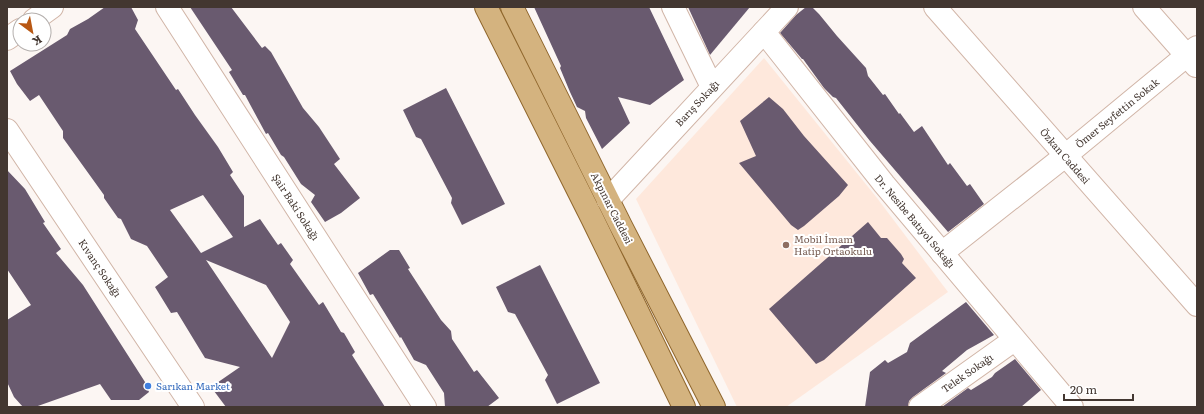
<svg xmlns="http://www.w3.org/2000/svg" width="1204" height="414" viewBox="0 0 1204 414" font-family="Literata,serif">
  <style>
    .built { fill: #fee8dc }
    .building { fill: #695a6f; fill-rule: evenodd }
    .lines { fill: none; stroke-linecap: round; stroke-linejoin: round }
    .minor-casing { stroke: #d1b5a7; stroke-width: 24 }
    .major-casing { stroke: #8f662c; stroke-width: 24 }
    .minor { stroke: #fff; stroke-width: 22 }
    .major { stroke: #d4b37f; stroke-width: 22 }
    .education-dot { fill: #8d6e63; stroke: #fff; stroke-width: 1.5 }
    .shop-dot { fill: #3f7fe0; stroke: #fff; stroke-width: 1.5 }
    .labels { text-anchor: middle; stroke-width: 4; stroke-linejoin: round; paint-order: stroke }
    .street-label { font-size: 10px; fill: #433731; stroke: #fff }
    .education-label { font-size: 10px; fill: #785e54; stroke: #fff; text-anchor: start }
    .shop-label { font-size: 10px; fill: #366cbe; stroke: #fff; text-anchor: start }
  </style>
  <rect width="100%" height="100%" fill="#fcf6f3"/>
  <polygon class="built" points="764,58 877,198 948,292 786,407 737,407 636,199"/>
  <g class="building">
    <path d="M105 7H131L138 20 135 29 176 90 178 89 195 115 218 147 233 172 230 175 244 196V227L260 219 278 245 281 243 293 260 290 264 319 305 323 302 341 332 344 333 355 352 352 355 385 407H226L211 387 240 367 205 358 177 312 171 313 155 287 168 277 147 246 131 239 121 219 118 218 104 198V195L63 138V131L39 95 30 101 17 84 10 71 67 35 70 29 88 19ZM203 195 233 237 201 253 170 210ZM206 260 266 285 290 322 272 358Z"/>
    <polygon points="190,7 231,7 262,48 265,46 271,52 303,108 319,127 340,159 334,164 360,198 341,213 325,222 311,202 315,195 301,184 284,157 281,155 268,133 266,134 245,95 243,95 229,72 232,70"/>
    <polygon points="534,7 649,7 684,80 650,105 618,97 630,123 602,149 586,118 585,111 577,107 570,92 560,68 561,66"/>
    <polygon points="688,7 750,7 710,55"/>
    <polygon points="806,7 812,7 819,14 837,36 866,68 868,76 883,95 885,94 899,114 900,113 914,132 922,126 948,165 950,163 967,186 970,184 984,204 948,232 870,141 836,98 833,97 824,88 803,59 802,59 780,33 796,15"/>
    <polygon points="446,88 505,204 462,225 451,203 452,198 421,139 416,137 403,110"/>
    <polygon points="769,97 783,109 804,136 848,185 839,196 804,226 798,230 791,225 739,163 756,156 740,121"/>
    <polygon points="7,170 25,189 45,222 43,223 61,249 56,253 83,285 145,382 149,392 139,400 111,400 100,384 35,407 23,407 14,397 7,382 7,320 31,305 7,269"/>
    <polygon points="868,222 881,238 887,238 901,254 904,259 902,263 916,278 824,360 816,364 769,309"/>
    <polygon points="390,250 399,250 410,268 408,269 441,320 451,331 452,339 474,372 477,370 499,398 487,407 445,407 444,393 426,365 414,360 401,337 400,338 373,294 370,295 358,273"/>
    <polygon points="540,265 600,383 557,404 545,380 548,375 515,314 508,312 496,287"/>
    <polygon points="966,302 994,335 967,350 942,371 946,373 913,397 909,401 908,407 865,407 870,372 885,360 888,363 907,352 910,343"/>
    <polygon points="1015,359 1041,390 1021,407 942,407 968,388 971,390 992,377 995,373"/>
  </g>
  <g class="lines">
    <defs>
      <g id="minor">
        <polyline points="167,7 425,407"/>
        <polyline points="673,7 712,87"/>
        <polyline points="935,7 1197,305"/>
        <polyline points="1144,7 1196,66"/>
        <polyline points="34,20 52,7"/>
        <polyline points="764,32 884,184 1072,407"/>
        <polyline points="7,39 20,30"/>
        <polyline points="7,130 193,407"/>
        <polyline points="608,200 787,7"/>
        <polyline points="942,253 1065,156 1197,47"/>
        <polyline points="920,407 1014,340"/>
      </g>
      <g id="major">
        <polyline points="486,7 592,218 684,407"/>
        <polyline points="512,7 621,226 714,407"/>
      </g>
    </defs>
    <use href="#minor" class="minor-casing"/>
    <use href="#major" class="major-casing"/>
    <use href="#minor" class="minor"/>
    <use href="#major" class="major"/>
  </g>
  <circle class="education-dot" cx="786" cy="245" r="4"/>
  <circle class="shop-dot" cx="148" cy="386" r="4"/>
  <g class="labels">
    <g class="street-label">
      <text transform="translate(697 103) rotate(-47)" y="4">Barış Sokağı</text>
      <text transform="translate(1117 113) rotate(-39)" y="4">Ömer Seyfettin Sokak</text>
      <text transform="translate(1065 156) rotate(49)" y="4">Özkan Caddesi</text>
      <text transform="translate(296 207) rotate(57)" y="4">Şair Baki Sokağı</text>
      <text transform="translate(612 208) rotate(63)" y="4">Akpınar Caddesi</text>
      <text transform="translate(915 221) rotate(50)" y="4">Dr. Nesibe Batıyol Sokağı</text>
      <text transform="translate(100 268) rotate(56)" y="4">Kıvanç Sokağı</text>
      <text transform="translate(967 373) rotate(-35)" y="4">Telek Sokağı</text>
    </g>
    <g class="education-label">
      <text x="794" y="243">Mobil İmam<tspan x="794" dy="12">Hatip Ortaokulu</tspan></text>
    </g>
    <g class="shop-label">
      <text x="156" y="390">Sarıkan Market</text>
    </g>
  </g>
  <rect width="1204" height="414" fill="none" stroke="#433731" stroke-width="16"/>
  <g transform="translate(32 32) rotate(148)"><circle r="19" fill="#ffffff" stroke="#b4afad"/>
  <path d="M0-3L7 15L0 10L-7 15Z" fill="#b85814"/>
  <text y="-6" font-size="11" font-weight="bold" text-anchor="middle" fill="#433731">K</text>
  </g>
  <path d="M1064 394v6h69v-6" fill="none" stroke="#433731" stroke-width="2"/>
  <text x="1070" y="394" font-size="12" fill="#433731" stroke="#ffffff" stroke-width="3" paint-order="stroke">20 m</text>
</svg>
